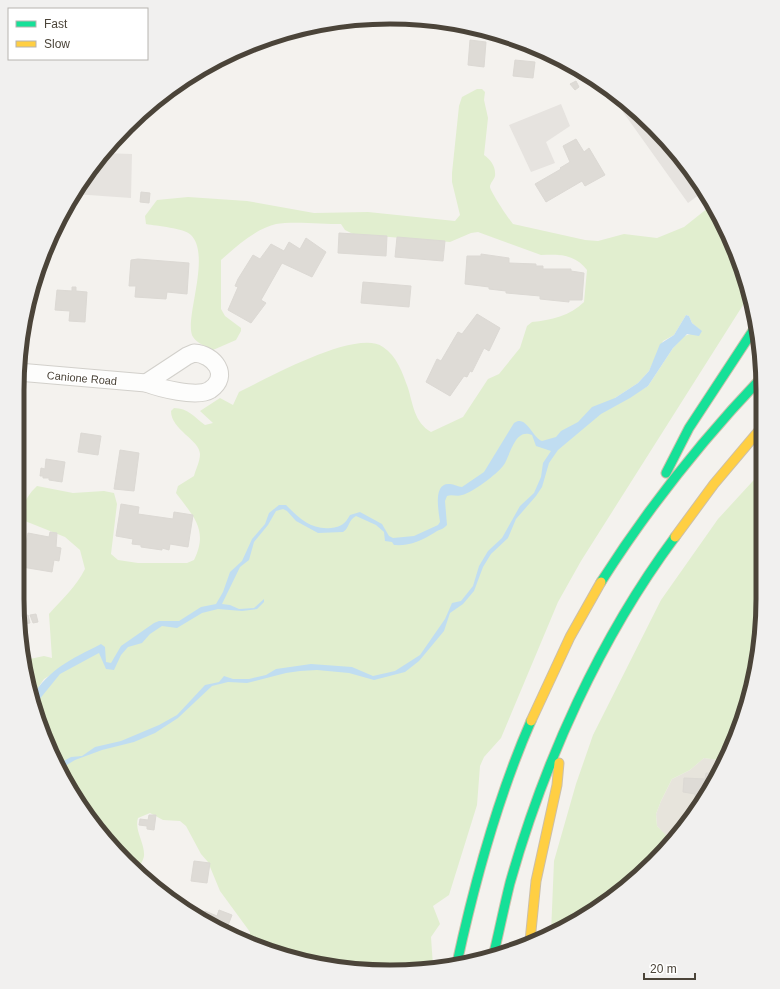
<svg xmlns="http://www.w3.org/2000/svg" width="780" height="989" viewBox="0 0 780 989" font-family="Helvetica,sans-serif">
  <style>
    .residential { fill: #e7e4dc }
    .green { fill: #e1eecf; fill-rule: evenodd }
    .parking { fill: #e6e3df }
    .water { fill: #c0ddf1 }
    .building { fill: #dedbd6; stroke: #dcd9d4 }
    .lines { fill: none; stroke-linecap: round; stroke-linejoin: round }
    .street-casing { stroke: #d2d0cb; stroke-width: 19 }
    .fast-casing { stroke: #ccbfa9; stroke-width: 11 }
    .slow-casing { stroke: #ccbfa9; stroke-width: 11 }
    .street { stroke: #fdfdfc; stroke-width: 17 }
    .fast { stroke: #16e098; stroke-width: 9 }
    .slow { stroke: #ffcf43; stroke-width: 9 }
    .labels { text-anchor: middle; stroke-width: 3; stroke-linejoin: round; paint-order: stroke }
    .street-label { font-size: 11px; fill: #4b4439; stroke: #fff }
    .rim { fill: none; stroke: #4b4439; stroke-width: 5 }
  </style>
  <rect width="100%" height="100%" fill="#f4f2ee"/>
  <polygon class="residential" points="704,758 724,761 700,806 670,840 657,826 656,814 661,801 672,779 690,770"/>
  <g class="green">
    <path d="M477 89H482L485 92 484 100 488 118 484 155C491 160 496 167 495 176 494 180 490 183 490 187 490 191 510 221 513 224L585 240 598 241 624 234 657 238 684 227 713 204 750 294 581 561 558 602 501 738 484 757 480 766 477 805 449 895 433 906 440 924 431 937 433 966 390 972 293 959 250 941V932L220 891 208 862 201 854 186 826 180 821 163 820 150 813 138 818C134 830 145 843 144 856 143 861 139 867 137 871L126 863 67 785 34 706 52 674 44 679 31 698 25 660 44 656 52 658 49 614C62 599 76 587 85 569L80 550 65 537 20 519C23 505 27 495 37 486L73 493 104 491 114 493 117 504 111 554 118 560 138 563H187L194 560C209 530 193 516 176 493L178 486 194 476C196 469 200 461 200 454 200 440 171 430 171 411L174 408C188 408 194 417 205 425L213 423 200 411 220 398 233 405 239 392C266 379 357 328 383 347 397 356 402 372 408 388 413 404 414 422 431 432L463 417 488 379 499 374 520 348 527 326 532 322C551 320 570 316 584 302L587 270C575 254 560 254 541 255L478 232 471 233 450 242 353 234 345 230 341 224C324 224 291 221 276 224 255 229 237 246 221 260V309L225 316 241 328V331L236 340 213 350C206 346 198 344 193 337 183 322 212 256 191 235 184 228 157 226 146 224L145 216 157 200 188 197 247 201 314 213 368 212 455 221 460 215 452 182V173L459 106 462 97ZM686 315 689 316 692 323 701 331 684 336 673 348 648 386 613 407 615 398 638 383 649 371 663 341 674 335Z"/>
    <path d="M763 470C763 567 772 672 724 761L704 758 690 770 672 779 661 801 656 814 657 826 671 840 636 879 576 922 551 933 554 861 576 784 593 735 661 600 718 519Z"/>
  </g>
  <g class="parking">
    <polygon points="620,97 671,144 704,191 688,203 623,112"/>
    <polygon points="561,104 570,126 546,142 555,163 531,172 509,125"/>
    <polygon points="103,153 132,154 131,198 74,194"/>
  </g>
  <path class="water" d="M686 315 689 316 692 323 702 331 699 336 687 334 673 348 648 386 630 398 601 414 558 450 549 463 542 487 536 496 516 519 508 538 491 554 483 567 474 591 463 604 450 613 444 631 419 661 405 672 374 680 349 673 317 670 300 671 286 673 247 683 228 682 212 686 178 718 155 733 134 742 102 750 75 760 60 769 58 764 71 757 82 756 95 747 121 741 159 725 177 715 205 685 219 682 224 676 233 679H249L266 675 276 669 311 664 352 667 373 676 395 671 420 655 445 619 452 603 461 601 473 586 479 566 488 551 502 538 520 506 534 493 541 477 543 463 551 451 536 446 532 435C514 427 510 458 503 466 497 474 472 493 462 495 457 497 452 494 447 496L445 501 447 525C443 530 439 529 434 533 421 541 410 546 394 545L392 542 385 541 384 532 376 525 356 516C348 520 349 529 343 532L318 533 296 521 287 511 283 509 276 511 268 525 254 542 249 560 240 567 222 604 230 605 239 609 254 608 264 599V602L257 609 242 611 218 609 202 613 177 628 162 626 150 634 142 643 128 647 121 655 114 670 106 669 99 653 97 654 60 674 34 706 31 698C50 668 70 660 101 644L105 647 106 662 111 663 121 646 154 623 159 621H179L201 607 216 604 223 592 230 572 242 561 252 539 265 524 269 513 279 505H286C299 518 311 530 331 528 341 527 345 524 350 515L360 512 382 524 389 536 393 538 414 536 438 525 440 522C439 513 432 482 450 484 454 484 458 487 462 487L484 472 514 423C526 414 532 437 542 441L556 437 561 431 578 422 592 407 615 398 638 383 649 371 660 344 674 335Z"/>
  <g class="building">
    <polygon points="417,18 417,25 390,23 390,19"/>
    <polygon points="359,20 359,23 340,21 342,20"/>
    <polygon points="444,23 471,27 471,30 444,28"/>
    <polygon points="272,36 269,45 254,44 270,37"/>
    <polygon points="470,40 486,42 484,67 468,65"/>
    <polygon points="515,60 535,62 533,78 513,76"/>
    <polygon points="576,81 579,87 575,90 570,84"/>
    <polygon points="576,139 584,152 589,148 605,175 585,186 582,181 546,202 535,184 561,169 560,168 570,162 563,146"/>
    <polygon points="141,192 150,193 149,203 140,202"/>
    <polygon points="339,233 387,236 386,256 338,253"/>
    <polygon points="397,237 445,241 443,261 395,257"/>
    <polygon points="306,238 326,252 312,277 282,263 261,300 266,303 251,323 228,310 238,287 235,286 238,279 253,255 260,259 271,244 284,251 289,242 300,249"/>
    <polygon points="481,254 509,258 509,263 536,264 536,266 543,266 543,269 571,269 571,271 584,273 582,300 569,300 569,302 540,299 540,296 506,293 506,291 489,289 489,287 465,284 467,256 481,256"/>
    <polygon points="138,259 189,263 187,294 167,292 166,299 135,297 136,286 129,286 131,260"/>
    <polygon points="363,282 411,286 409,307 361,303"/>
    <polygon points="72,287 76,287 76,291 87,292 85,322 69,321 70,311 55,310 57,290 72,291"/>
    <polygon points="477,314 500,328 489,351 484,348 472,372 470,371 467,377 464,376 450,396 426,382 437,359 441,361 458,332 462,334"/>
    <polygon points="81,433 101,436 98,455 78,452"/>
    <polygon points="120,450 139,453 134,491 114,489"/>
    <polygon points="46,459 65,462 62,482 49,480 49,478 43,478 43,476 40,476 41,468 45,469"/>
    <polygon points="121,504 139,507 138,514 173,519 174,512 193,515 188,547 170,544 169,550 162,548 162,550 141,547 141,545 132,544 133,539 116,536"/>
    <polygon points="50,532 57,533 56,547 61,548 59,561 54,560 52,572 22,567 28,533 49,537"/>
    <polygon points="18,608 20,608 22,616 28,615 30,623 23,624 25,633 22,634"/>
    <polygon points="36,614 38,622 33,623 30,615"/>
    <polygon points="706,773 717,774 706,794 701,794 701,797 695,796 695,794 683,792 684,778 705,779"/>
    <polygon points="149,815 156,815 154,830 147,829 147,826 139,825 140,819 148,820"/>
    <polygon points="194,861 210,863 207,883 191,881"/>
    <polygon points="219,910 232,915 227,928 245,935 244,939 202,921 205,911 217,916"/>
  </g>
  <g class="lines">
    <defs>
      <g id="street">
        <path d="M194 353C214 354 231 376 210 390 197 398 159 388 146 383L187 356Z"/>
        <polyline points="18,372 146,383"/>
      </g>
      <g id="fast">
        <polyline points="666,473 689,428 756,326"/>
        <path d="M601 582C648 508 701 441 762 377"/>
        <path d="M493 957C499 932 504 907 510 883 544 762 600 638 675 537"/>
        <path d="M457 963C475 880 497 799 531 721"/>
      </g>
      <g id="slow">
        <polyline points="675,537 714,484 762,427"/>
        <polyline points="531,721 570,637 601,582"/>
        <polyline points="530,941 536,881 557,785 559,763"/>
      </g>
    </defs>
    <use href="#street" class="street-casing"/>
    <use href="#fast" class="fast-casing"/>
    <use href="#slow" class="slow-casing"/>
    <use href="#street" class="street"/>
    <use href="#fast" class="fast"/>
    <use href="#slow" class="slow"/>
  </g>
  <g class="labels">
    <g class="street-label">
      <text transform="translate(82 378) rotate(5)" y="4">Canione Road</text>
    </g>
  </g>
  <path d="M0 0H780V989H0ZM390 24H390A366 366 0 0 1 756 390V599A366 366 0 0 1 390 965H390A366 366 0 0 1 24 599V390A366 366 0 0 1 390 24Z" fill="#f1f0ef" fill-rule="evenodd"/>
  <path class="rim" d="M390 24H390A366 366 0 0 1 756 390V599A366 366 0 0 1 390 965H390A366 366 0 0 1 24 599V390A366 366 0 0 1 390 24Z"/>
  <rect x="8" y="8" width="140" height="52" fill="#ffffff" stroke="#b7b4b0"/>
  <rect x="16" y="21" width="20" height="6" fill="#16e098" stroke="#b7b4b0"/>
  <text x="44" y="28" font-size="12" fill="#4b4439">Fast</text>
  <rect x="16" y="41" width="20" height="6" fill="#ffcf43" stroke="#b7b4b0"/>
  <text x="44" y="48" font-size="12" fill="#4b4439">Slow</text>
  <path d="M644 973v6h51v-6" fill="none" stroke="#4b4439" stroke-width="2"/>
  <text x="650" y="973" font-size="12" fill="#4b4439" stroke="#ffffff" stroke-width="3" paint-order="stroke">20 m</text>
</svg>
